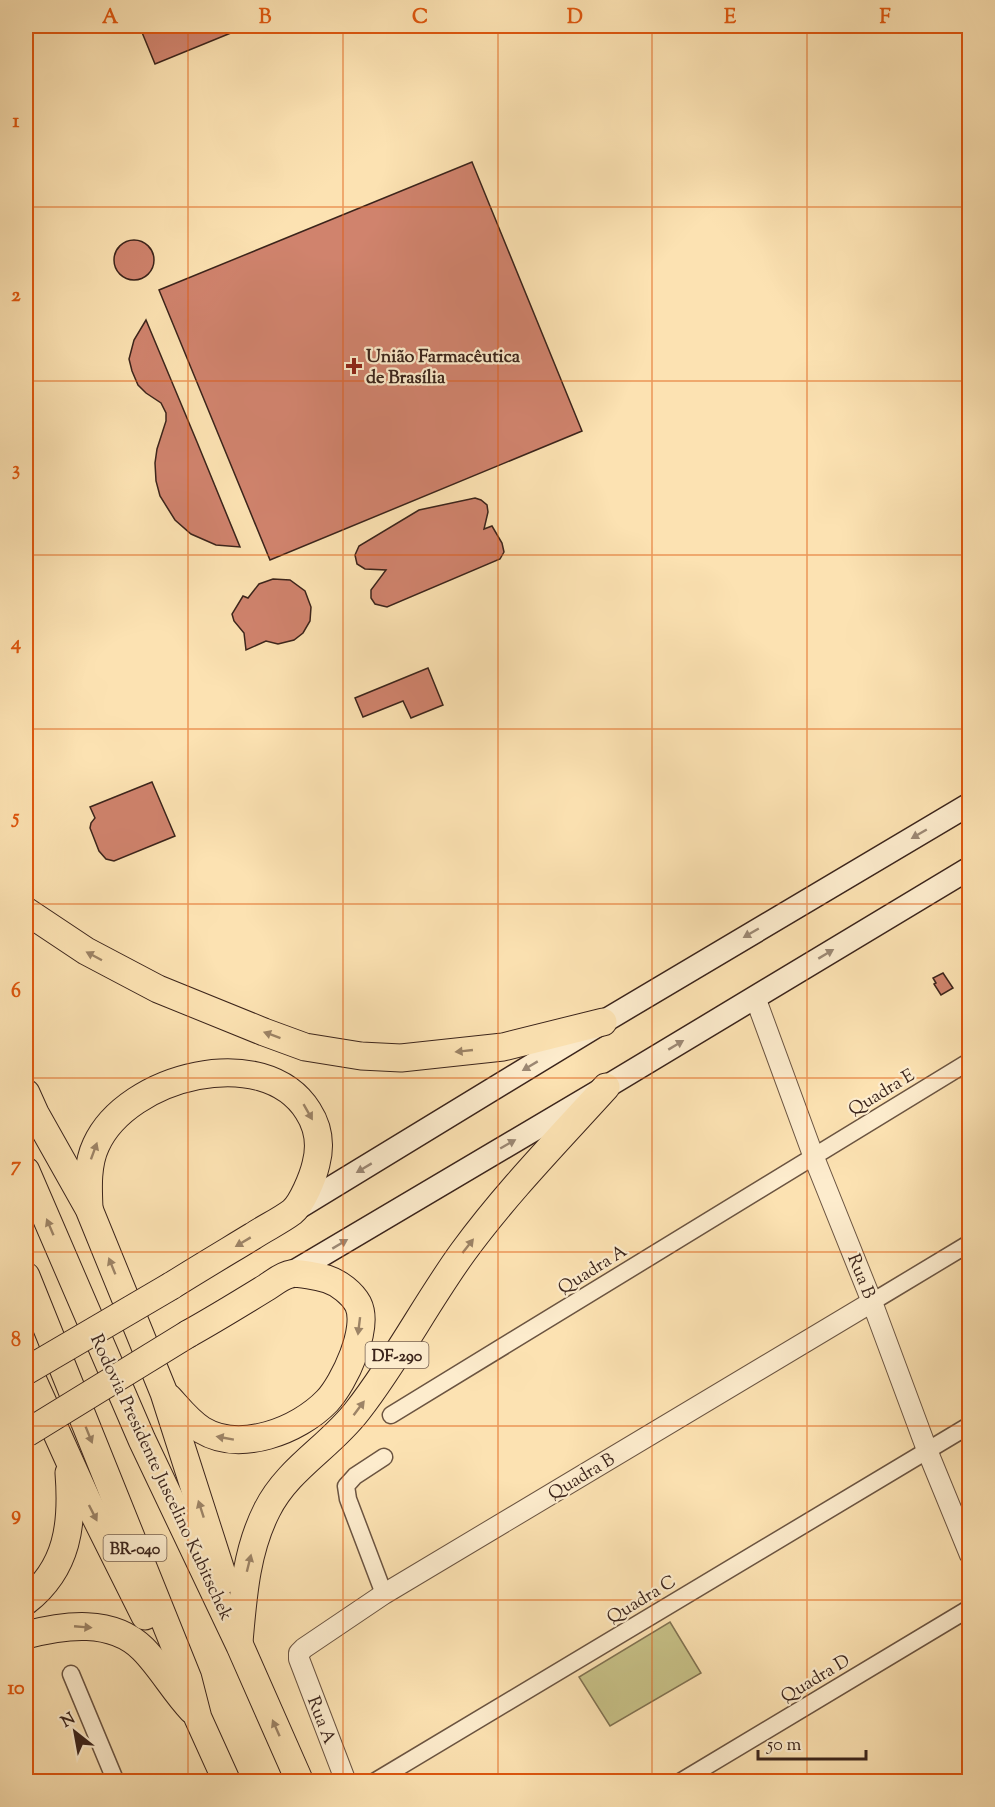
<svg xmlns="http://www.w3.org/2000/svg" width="995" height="1807" viewBox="0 0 995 1807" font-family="'Sorts Mill Goudy',serif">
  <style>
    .green { fill: #c7c187; stroke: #817251; stroke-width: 1.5 }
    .building { fill: #d0836d; stroke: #3b241b; stroke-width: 1.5 }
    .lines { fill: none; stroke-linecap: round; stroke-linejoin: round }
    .minor-casing { stroke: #6b5441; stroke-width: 19 }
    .tertiary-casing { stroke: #6b5441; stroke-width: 22 }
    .secondary-casing { stroke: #3b241b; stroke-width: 25 }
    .trunk-casing { stroke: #3b241b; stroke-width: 29 }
    .minor { stroke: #fdeccd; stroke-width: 16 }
    .tertiary { stroke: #fdeccd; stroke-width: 20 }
    .secondary { stroke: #fdeccd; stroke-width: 22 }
    .trunk { stroke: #fce2b2; stroke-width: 27 }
    .trunk-bridge-casing { stroke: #3b241b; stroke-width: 29; stroke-linecap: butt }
    .trunk-bridge { stroke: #fce2b2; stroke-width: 27 }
    .oneway { fill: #9c8874 }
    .oneway2 { fill: #9c8366 }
    .grid { fill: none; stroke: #df560d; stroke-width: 1.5; stroke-opacity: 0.55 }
    .poi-dot { fill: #8f2418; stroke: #fdeccd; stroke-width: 2 }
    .labels { text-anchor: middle; stroke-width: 4.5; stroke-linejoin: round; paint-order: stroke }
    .shield { fill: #fdeccd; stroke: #756050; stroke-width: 1.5 }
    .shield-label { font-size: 16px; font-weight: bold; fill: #3b241b }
    .poi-label { font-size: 18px; font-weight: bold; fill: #3b241b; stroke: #fdeccd; text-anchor: start }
    .street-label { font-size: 18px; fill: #3b241b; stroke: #fdeccd }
    .neatline { fill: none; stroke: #df560d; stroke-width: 2 }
    .grid-label { font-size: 20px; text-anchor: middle; font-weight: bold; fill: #df560d }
  </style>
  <rect width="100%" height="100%" fill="#fce2b2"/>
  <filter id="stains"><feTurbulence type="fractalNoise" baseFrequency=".00333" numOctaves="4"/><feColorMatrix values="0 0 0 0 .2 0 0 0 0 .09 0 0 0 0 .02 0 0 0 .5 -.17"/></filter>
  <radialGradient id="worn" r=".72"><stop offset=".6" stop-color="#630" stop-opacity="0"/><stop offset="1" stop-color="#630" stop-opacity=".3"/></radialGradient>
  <polygon class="green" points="670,1622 701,1673 610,1726 579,1677"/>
  <g class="building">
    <polygon points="152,26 248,26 155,64 141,30"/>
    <polygon points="472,162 582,431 270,560 159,290"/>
    <circle cx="134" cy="260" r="20"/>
    <polygon points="146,320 197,442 240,547 216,545 191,534 175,520 160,496 156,481 155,463 157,449 166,421 166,413 161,403 146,393 138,385 132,371 129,359 134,340"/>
    <polygon points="475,498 481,500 487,505 488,512 484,529 492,526 502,543 504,552 500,559 387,607 375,604 371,598 371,590 386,570 365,569 357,564 355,555 359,546 419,510"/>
    <polygon points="273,579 290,580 305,591 311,607 310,621 303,633 294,640 278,644 266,641 246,650 244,633 234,621 232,614 243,596 248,598 259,584"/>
    <polygon points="428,668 443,705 411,718 403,701 363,717 355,698"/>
    <polygon points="152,782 175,836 114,861 106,859 99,851 90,828 91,823 95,818 90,807"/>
    <polygon points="943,973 953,988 941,995 934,984 936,983 933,978"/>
  </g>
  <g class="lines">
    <defs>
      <g id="minor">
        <polyline points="872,1302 970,1243"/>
        <polyline points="391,1415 970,1061"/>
        <polyline points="384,1594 348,1499 346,1486 355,1476 384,1457"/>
        <polyline points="71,1674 116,1782"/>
        <polyline points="374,1782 970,1425"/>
        <polyline points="680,1782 970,1608"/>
      </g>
      <g id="tertiary">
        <polyline points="755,997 813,1155 872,1302 927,1450 970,1555"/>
        <polyline points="346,1782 299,1659 299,1653 304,1648 384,1594 872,1302"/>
      </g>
      <g id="secondary">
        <polyline points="293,1211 603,1022 970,804"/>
        <polyline points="290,1274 606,1087 970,868"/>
      </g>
      <g id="trunk">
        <polyline points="26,911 86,951 158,989 264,1032 305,1047 361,1056 401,1058 503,1047 603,1022"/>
        <polyline points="26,1093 35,1113 89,1209 164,1393 224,1580"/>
        <polyline points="26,1171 142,1440 240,1646 300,1782"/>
        <path d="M89 1208C88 1187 87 1164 96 1145 127 1076 264 1041 308 1111 319 1128 321 1145 316 1164 313 1177 302 1204 292 1212 280 1221 265 1228 253 1236 225 1253 198 1269 171 1286"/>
        <polyline points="26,1276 188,1679 198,1718 227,1782"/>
        <polyline points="26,1365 87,1500 145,1616"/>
        <path d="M169 1398C179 1409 189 1422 202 1430 240 1453 298 1431 327 1401 344 1383 370 1328 358 1304 352 1293 339 1283 327 1279 320 1277 297 1272 291 1274 283 1275 273 1283 267 1287 241 1303 215 1319 188 1334"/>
        <path d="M26 1601C68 1568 73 1524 69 1473"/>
        <path d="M26 1635C64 1625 112 1618 143 1649 161 1667 174 1691 192 1710"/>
        <path d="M239 1642C243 1597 246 1551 267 1510 288 1468 330 1447 358 1410 397 1360 426 1303 463 1252 506 1193 557 1141 606 1087"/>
      </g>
    </defs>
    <use href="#minor" class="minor-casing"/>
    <use href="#tertiary" class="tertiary-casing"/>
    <use href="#secondary" class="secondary-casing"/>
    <use href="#trunk" class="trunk-casing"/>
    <use href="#minor" class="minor"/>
    <use href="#tertiary" class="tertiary"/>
    <use href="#secondary" class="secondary"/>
    <use href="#trunk" class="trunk"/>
    <defs>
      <g id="trunk-bridge">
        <polyline points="26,1371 171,1286"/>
        <polyline points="27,1433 188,1334"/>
      </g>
    </defs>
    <use href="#trunk-bridge" class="trunk-bridge-casing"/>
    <use href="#trunk-bridge" class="trunk-bridge"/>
  </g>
  <defs><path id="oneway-solid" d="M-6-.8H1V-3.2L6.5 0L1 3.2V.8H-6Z" transform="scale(1.5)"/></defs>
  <g class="oneway">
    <use href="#oneway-solid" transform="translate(919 834) rotate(150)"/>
    <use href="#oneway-solid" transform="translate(751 933) rotate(150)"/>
    <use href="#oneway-solid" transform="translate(826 954) rotate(-31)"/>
    <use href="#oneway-solid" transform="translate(676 1045) rotate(-31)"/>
    <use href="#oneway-solid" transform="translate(530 1066) rotate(149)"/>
    <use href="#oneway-solid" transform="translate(508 1144) rotate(-30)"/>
    <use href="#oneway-solid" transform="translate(364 1168) rotate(149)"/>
    <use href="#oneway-solid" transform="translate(340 1244) rotate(-31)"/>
  </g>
  <g class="oneway2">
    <use href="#oneway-solid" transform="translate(94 956) rotate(-152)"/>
    <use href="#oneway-solid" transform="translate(272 1035) rotate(-160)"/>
    <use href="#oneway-solid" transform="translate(464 1051) rotate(174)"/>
    <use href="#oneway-solid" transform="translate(308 1112) rotate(60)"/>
    <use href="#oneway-solid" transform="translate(94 1151) rotate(-70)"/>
    <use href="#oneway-solid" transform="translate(50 1227) rotate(-113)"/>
    <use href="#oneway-solid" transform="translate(243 1242) rotate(149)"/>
    <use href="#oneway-solid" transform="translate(468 1246) rotate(-52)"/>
    <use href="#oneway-solid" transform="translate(112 1266) rotate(-112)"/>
    <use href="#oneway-solid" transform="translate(359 1326) rotate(97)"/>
    <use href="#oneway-solid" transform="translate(359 1408) rotate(-53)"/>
    <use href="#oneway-solid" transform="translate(89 1435) rotate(68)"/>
    <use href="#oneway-solid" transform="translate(225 1438) rotate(-170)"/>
    <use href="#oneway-solid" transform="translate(201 1509) rotate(-108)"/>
    <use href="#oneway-solid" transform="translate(93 1513) rotate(63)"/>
    <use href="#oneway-solid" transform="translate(249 1563) rotate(-76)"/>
    <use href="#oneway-solid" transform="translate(83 1627) rotate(5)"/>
    <use href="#oneway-solid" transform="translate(276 1728) rotate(-114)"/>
  </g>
  <path class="grid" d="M188 26V1782M343 26V1782M498 26V1782M652 26V1782M807 26V1782M26 207H970M26 381H970M26 555H970M26 729H970M26 904H970M26 1078H970M26 1252H970M26 1426H970M26 1600H970"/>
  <path class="poi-dot" d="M351 357h6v6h6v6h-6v6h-6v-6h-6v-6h6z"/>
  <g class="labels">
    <g class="shield">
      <rect x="365.5" y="1342" width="63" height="26" rx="4.5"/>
      <rect x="103.5" y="1535" width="63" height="26" rx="4.5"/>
    </g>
    <g class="shield-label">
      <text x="397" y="1361">DF-290</text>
      <text x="135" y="1554">BR-040</text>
    </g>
    <g class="poi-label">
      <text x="366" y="362">União Farmacêutica<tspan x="366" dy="21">de Brasília</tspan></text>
    </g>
    <g class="street-label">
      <text transform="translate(881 1092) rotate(-31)" y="6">Quadra E</text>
      <text transform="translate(592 1269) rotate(-32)" y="6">Quadra A</text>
      <text transform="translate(862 1276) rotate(68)" y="6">Rua B</text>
      <text transform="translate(581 1476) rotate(-31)" y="6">Quadra B</text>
      <text transform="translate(162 1477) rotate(65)" y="6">Rodovia Presidente Juscelino Kubitschek</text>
      <text transform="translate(641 1599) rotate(-31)" y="6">Quadra C</text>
      <text transform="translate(815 1678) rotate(-31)" y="6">Quadra D</text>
      <text transform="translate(322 1720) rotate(69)" y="6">Rua A</text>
    </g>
  </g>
  <rect width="995" height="1807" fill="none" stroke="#fce2b2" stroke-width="66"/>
  <g transform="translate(75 1732) rotate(329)" stroke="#fdeccd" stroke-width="4.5" paint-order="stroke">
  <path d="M0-4.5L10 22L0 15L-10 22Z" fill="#3b241b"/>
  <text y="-9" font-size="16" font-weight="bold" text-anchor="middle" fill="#3b241b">N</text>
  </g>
  <path d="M758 1750v9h108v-9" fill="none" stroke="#3b241b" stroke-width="3"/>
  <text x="767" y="1750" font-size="18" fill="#3b241b" stroke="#fdeccd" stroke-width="4.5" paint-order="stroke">50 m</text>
  <rect x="33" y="33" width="929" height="1741" class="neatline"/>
  <g class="grid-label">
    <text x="110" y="23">A</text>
    <text x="265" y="23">B</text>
    <text x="420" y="23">C</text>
    <text x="575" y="23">D</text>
    <text x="730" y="23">E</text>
    <text x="885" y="23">F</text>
    <text x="16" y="127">1</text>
    <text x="16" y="301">2</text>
    <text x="16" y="475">3</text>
    <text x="16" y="649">4</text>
    <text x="16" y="823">5</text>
    <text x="16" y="997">6</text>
    <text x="16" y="1171">7</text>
    <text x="16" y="1346">8</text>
    <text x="16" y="1520">9</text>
    <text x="16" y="1694">10</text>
  </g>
  <rect width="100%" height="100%" filter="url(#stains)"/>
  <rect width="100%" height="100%" fill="url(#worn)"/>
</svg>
